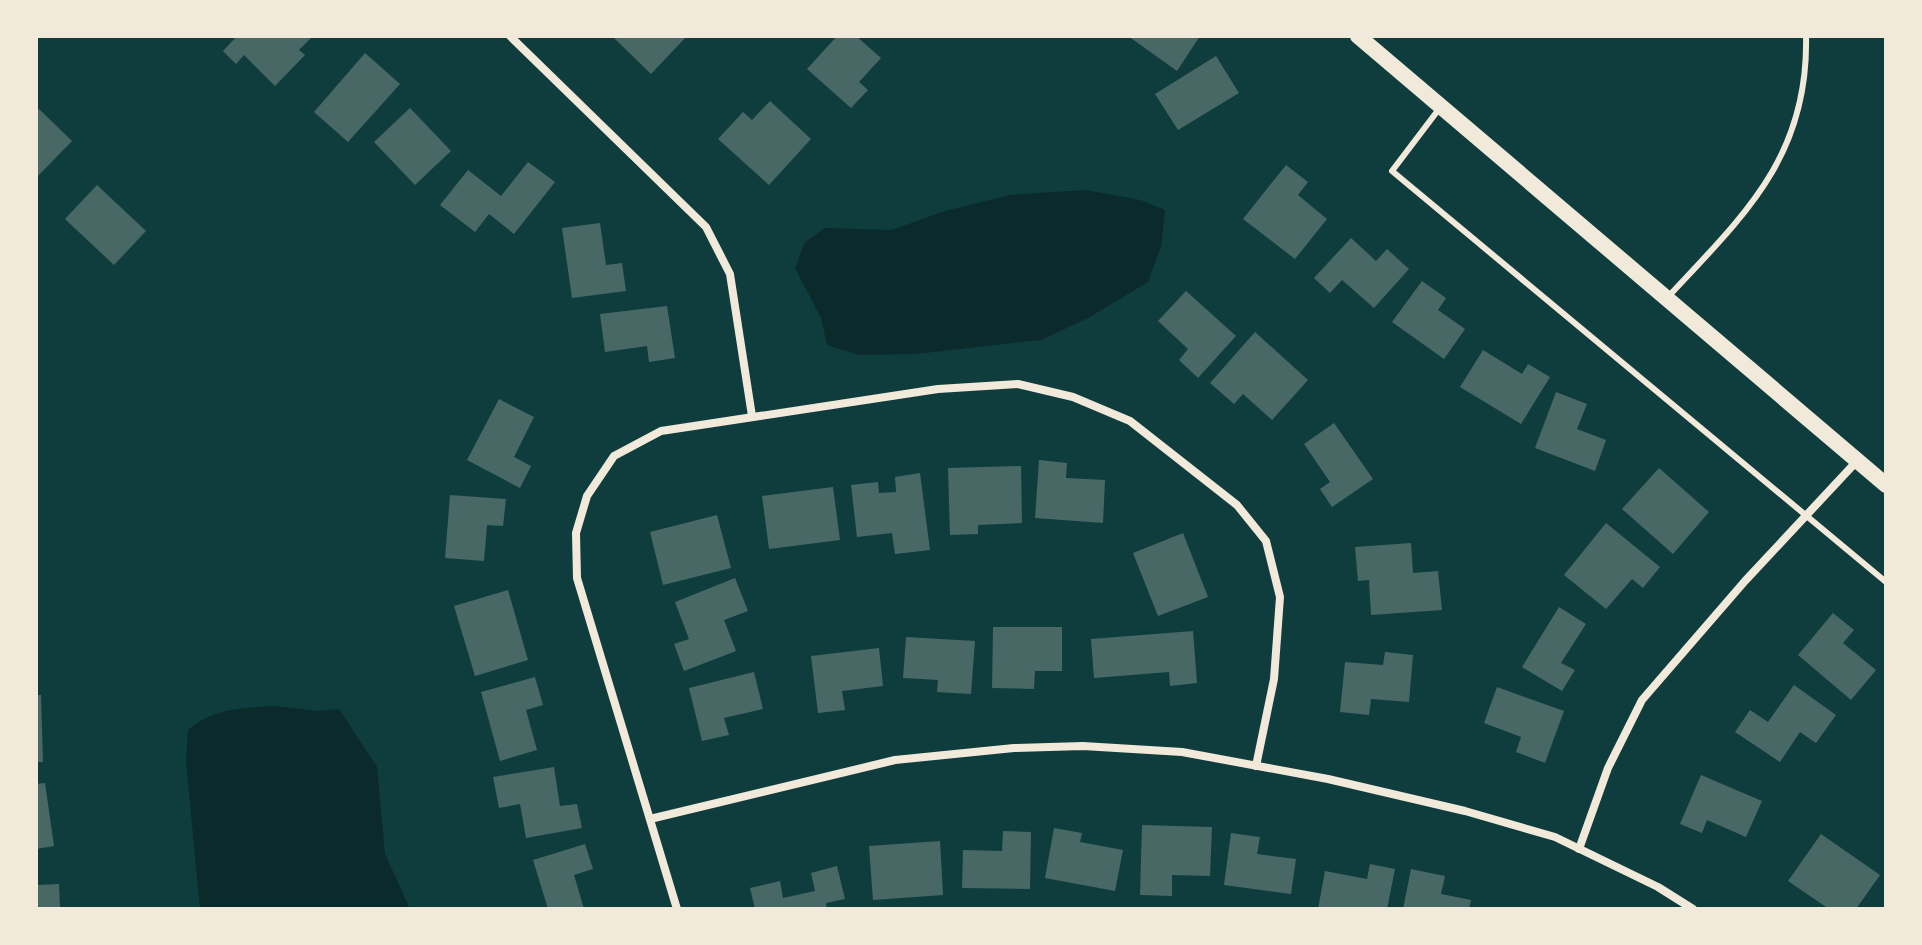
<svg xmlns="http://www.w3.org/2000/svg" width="1922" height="945" viewBox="0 0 1922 945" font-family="'Nunito Sans',sans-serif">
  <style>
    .water { fill: #0a2a2b }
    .building { fill: #486865 }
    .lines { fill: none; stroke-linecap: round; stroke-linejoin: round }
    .service { stroke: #f1e9da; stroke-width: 6 }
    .minor { stroke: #f1e9da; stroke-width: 8 }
    .secondary { stroke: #f1e9da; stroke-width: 16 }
  </style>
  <rect width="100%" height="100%" fill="#0f3d3e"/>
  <g class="water">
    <polygon points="1086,190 1140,200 1165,210 1161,247 1148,282 1088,318 1041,340 916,354 859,355 827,345 821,318 795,268 805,242 825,228 892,230 945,211 1010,195"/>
    <path d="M275 706 318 711 339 709 377 767 385 854 410 909H200L186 761 188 730C213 708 242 708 275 706Z"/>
  </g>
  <g class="building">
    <polygon points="237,36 313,36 299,50 305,55 275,86 244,55 236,64 223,51"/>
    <polygon points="612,36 687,36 651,74"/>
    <polygon points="837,36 856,36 881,58 859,82 868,90 851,108 807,69"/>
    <polygon points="1128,36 1200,36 1177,71"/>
    <polygon points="365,53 400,84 348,142 314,112"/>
    <polygon points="1216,56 1239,93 1178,130 1155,94"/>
    <polygon points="770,101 811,139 769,185 718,139 743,112 752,120"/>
    <polygon points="410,108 451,151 415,185 374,142"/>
    <polygon points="39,109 72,141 36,178 36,113"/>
    <polygon points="528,162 555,182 514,234 489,214 475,232 440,205 468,170 501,196"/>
    <polygon points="1286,165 1308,182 1298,195 1327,219 1295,259 1243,219"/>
    <polygon points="97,185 146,231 114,265 65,219"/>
    <polygon points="600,223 606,265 622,263 626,291 572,298 562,228"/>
    <polygon points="1351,238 1376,261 1387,249 1409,269 1374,308 1342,280 1330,293 1314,278"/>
    <polygon points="1422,281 1446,298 1438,310 1465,329 1444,359 1392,322"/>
    <polygon points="1186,291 1236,336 1198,378 1179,360 1188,349 1158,321"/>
    <polygon points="667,306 675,358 649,362 647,346 605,352 600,314"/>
    <polygon points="1255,332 1308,380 1272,420 1243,394 1234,404 1210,383"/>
    <polygon points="1483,350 1522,374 1528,364 1550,377 1521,424 1460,387"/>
    <polygon points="1556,392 1587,404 1577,429 1606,440 1595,471 1535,448"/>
    <polygon points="499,399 534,417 514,457 531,466 520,488 467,460"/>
    <polygon points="1334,423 1373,479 1332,507 1320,489 1330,482 1304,444"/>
    <polygon points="1039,460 1067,463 1066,478 1105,480 1103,523 1035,518"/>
    <polygon points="1021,466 1022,523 978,525 978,534 950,535 948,468"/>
    <polygon points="1659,468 1709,512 1673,554 1622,509"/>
    <polygon points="920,473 930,550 895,554 892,533 857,537 851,485 878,482 879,493 896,492 895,477"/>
    <polygon points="833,487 840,540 769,549 762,496"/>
    <polygon points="450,495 506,499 503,526 487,525 484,561 445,558"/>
    <polygon points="717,515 731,568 663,585 650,532"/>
    <polygon points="1606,523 1660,567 1643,588 1632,579 1606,609 1564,575"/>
    <polygon points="1183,533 1208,597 1158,616 1133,553"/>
    <polygon points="1411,543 1413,573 1438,571 1442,610 1371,615 1369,580 1358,581 1355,547"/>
    <polygon points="735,578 748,611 724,620 736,651 684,671 674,644 689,639 675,602"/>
    <polygon points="508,590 528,660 475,676 454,606"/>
    <polygon points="1559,607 1586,624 1561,663 1575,670 1562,691 1522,667"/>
    <polygon points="1833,613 1854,630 1843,643 1876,670 1851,700 1798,655"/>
    <polygon points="993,627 1062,627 1062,671 1035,671 1034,689 992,688"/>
    <polygon points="1193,631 1197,683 1170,686 1169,672 1094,678 1091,639"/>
    <polygon points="906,637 975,641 971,694 937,692 938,680 903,678"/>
    <polygon points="879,648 883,686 842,691 845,710 818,713 811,656"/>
    <polygon points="1385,652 1413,655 1409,702 1371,699 1369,715 1340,712 1345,662 1383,665"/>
    <polygon points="754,672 763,709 724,718 729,735 702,741 689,688"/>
    <polygon points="535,677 543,705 526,710 537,750 500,761 481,692"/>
    <polygon points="1794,685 1836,715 1816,743 1800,732 1780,762 1735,732 1750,710 1768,722"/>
    <polygon points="1497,687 1564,711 1545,763 1516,752 1521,737 1484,723"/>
    <polygon points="36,695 41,695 43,762 36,762"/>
    <polygon points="554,767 560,806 577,804 582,828 526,838 520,804 499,808 493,777"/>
    <polygon points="1701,775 1762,801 1746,837 1707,820 1702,833 1680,824"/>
    <polygon points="45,783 54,846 36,849 36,784"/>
    <polygon points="1142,825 1212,827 1210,876 1172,875 1172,896 1140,895"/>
    <polygon points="1054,828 1082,833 1080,842 1123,850 1115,891 1045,878"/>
    <polygon points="1003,831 1031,832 1030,889 962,888 963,850 1002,851"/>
    <polygon points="1231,833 1260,837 1257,854 1296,859 1291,894 1224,885"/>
    <polygon points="1821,834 1880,875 1856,909 1829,909 1788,881"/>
    <polygon points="940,841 943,895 873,900 869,846"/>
    <polygon points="585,844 593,869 574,875 584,909 548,909 533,860"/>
    <polygon points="1370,864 1395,869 1387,909 1318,909 1325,871 1367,879"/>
    <polygon points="837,866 845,899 826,903 827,909 755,909 750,888 780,881 783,898 815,891 811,873"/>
    <polygon points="1411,869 1445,876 1441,894 1471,900 1469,909 1403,909"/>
    <polygon points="59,884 60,909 36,909 36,885"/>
  </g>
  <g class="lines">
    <g class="service">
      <polyline points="1439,109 1392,171 1886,582"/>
      <path d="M1667 298C1742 217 1809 158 1806 36"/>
    </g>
    <g class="minor">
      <polyline points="510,36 706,227 730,274 752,416"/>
      <polyline points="650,819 895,760 1014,748 1083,746 1182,752 1328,779 1465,811 1555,837 1658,887 1693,909"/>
      <polyline points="1579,849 1608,768 1642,700 1745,581 1857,461"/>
      <polyline points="677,909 577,578 576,533 587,496 614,456 661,431 938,389 1018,384 1073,397 1130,421 1237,505 1266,541 1280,597 1274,679 1256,766"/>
    </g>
    <polyline class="secondary" points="1358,36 1886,485"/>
  </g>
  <rect width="1922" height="945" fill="none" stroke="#f1e9da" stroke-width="76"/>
</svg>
